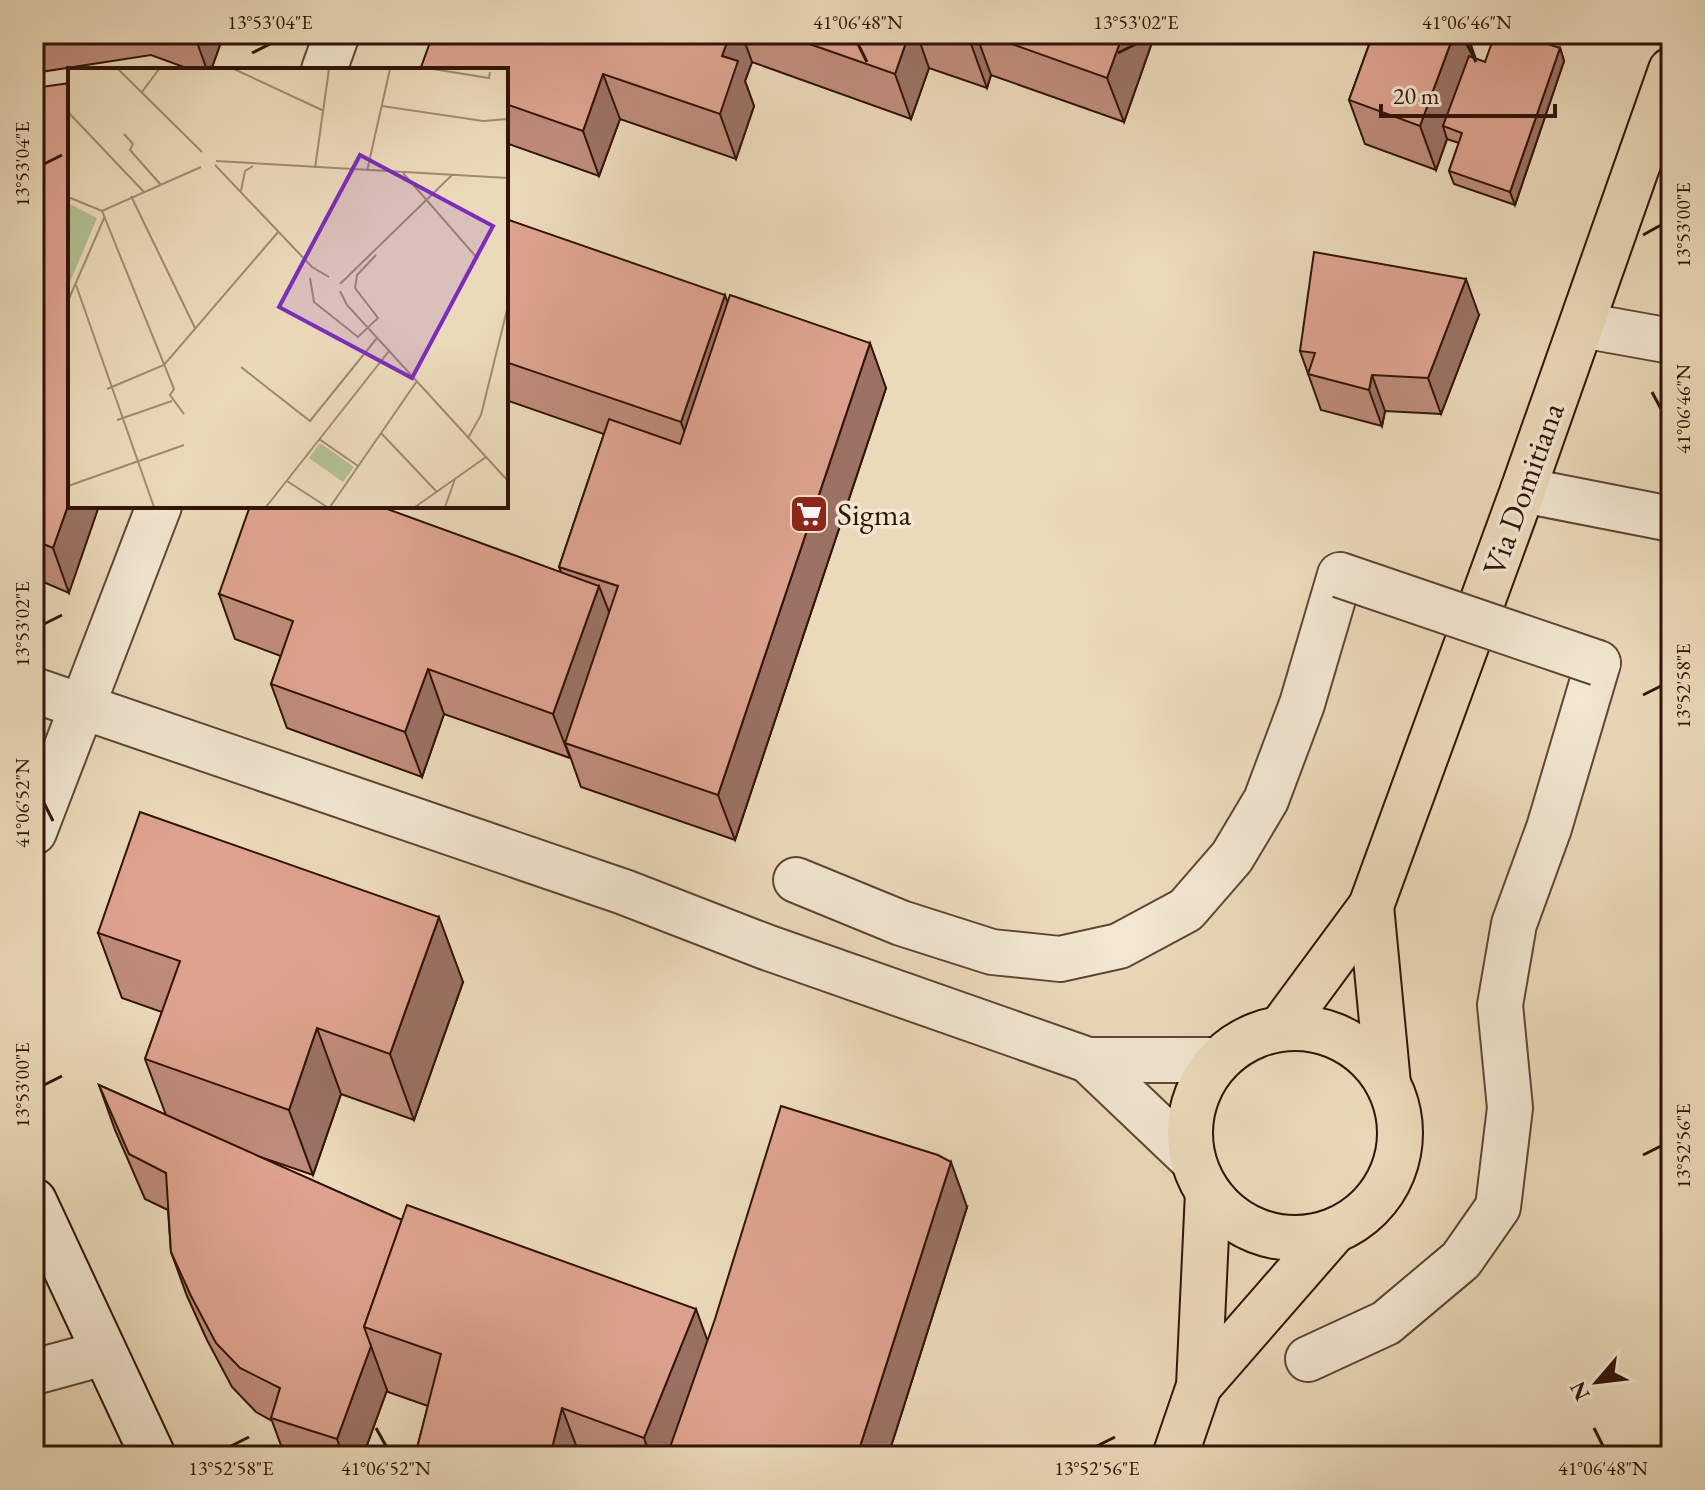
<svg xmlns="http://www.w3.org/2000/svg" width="1705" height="1490" viewBox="0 0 1705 1490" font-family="'EB Garamond',serif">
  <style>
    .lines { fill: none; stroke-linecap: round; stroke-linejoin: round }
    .street-casing { stroke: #604534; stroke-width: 48 }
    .secondary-casing { stroke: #311307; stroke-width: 48 }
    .primary-casing { stroke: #311307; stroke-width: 48 }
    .street { stroke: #f2e7d2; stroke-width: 44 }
    .secondary { stroke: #f2e7d2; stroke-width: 44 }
    .primary { stroke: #ebdaba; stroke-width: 44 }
    .street-bridge-casing { stroke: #604534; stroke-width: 48; stroke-linecap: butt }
    .street-bridge { stroke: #f2e7d2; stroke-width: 44 }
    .wall { fill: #bf8c7b; stroke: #311307; stroke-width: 2 }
    .shaded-wall { fill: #9b7264; stroke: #311307; stroke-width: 2 }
    .building { fill: #dea38f; stroke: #311307; stroke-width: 2 }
    .ticks { fill: none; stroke: #311307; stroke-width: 3 }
    .labels { text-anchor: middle; stroke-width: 7; stroke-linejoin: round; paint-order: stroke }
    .street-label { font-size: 32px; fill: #311307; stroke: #f2e7d2 }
    .poi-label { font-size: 32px; fill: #311307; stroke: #f2e7d2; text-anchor: start }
    .inset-road { fill: none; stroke: #a18a72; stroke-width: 2 }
    .view { fill: #7b2cbf; fill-opacity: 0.15; stroke: #7b2cbf; stroke-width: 4 }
    .inset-edge { fill: none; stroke: #311307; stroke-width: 4 }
    .neatline { fill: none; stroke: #311307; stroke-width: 3 }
    .ticks-label { font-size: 20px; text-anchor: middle; fill: #311307 }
  </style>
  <rect width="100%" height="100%" fill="#ebdaba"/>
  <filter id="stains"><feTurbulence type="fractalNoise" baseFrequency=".0025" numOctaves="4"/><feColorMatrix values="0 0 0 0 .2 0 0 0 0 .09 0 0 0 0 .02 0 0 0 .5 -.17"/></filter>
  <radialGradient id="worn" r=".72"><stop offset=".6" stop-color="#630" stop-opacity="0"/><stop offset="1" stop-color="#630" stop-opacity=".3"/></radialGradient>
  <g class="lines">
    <defs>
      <g id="street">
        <polyline points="324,70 337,34"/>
        <polyline points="1582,325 1671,341"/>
        <polyline points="1523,490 1671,519"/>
        <polyline points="34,690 624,892 766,947 1088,1060 1218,1060"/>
        <polyline points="34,832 159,506"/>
        <polyline points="796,880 901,923 992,952 1060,959 1119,946 1186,910 1232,857 1266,800 1302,704 1340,575"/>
        <polyline points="1088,1060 1193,1160"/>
        <polyline points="1308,1359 1386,1323 1461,1260 1498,1207 1510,1108 1500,1005 1514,924 1549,828 1598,663"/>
        <polyline points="34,1372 104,1353"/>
      </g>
      <polyline id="secondary" points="34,1201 153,1456"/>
      <g id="primary">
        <polyline points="1371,906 1388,1084"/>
        <polyline points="1281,1028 1371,906 1523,490 1671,70"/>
        <circle cx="1295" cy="1133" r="105"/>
        <polyline points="1199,1386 1334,1231"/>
        <polyline points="1175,1456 1199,1386 1208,1192"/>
      </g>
    </defs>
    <use href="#street" class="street-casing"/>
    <use href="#secondary" class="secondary-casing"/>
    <use href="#primary" class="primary-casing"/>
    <use href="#street" class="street"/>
    <use href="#secondary" class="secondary"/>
    <use href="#primary" class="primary"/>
    <defs>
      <polyline id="street-bridge" points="1340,575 1598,663"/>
    </defs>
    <use href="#street-bridge" class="street-bridge-casing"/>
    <use href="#street-bridge" class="street-bridge"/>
  </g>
  <g class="wall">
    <polygon points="34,34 224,34 211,70 192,70 151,55 34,73"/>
    <polygon points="433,34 1155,34 1124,122 991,75 987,88 929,68 911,119 752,62 745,81 754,106 736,159 620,119 599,176 506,143 506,144 506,70"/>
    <polygon points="1373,34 1467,34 1476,59 1485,62 1560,48 1564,61 1515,205 1454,184 1449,171 1459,143 1447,139 1436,170 1365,144 1349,100"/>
    <polygon points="34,88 69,593 34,578"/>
    <polygon points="506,219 728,302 886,388 735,840 581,787 570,756 570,758 444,714 422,777 287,728 271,684 281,656 235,639 219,594 561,572 559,567 604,434 506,400"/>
    <polygon points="1479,315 1441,414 1385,411 1382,426 1321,410 1300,351"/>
    <polygon points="98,933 463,982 414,1120 341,1094 313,1175 252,1154 402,1220 707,1341 967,1207 888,1456 417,1456 416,1452 428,1406 388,1392 387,1390 363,1456 285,1456 272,1421 256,1412 232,1387 207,1340 187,1296 171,1252 168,1210 145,1199 115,1130 99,1085 166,1115 145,1059 162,1012 122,998"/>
  </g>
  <g class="shaded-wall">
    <polygon points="194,34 224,34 211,70 207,70"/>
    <polygon points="730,34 742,34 752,62 745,81 754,106 736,159 720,114 722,56"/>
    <polygon points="909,34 917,34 929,68 911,119 895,74"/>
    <polygon points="974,34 976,34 991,75 987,88 971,44"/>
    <polygon points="1123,34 1155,34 1124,122 1107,78"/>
    <polygon points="1454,34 1467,34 1476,61 1443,126 1447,139 1436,170 1420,126"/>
    <polygon points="1560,48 1564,61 1515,205 1510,192"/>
    <polygon points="603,74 620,119 599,176 583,131"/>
    <polygon points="1466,279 1479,315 1441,414 1428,378"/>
    <polygon points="725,295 741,339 697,467 681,422"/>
    <polygon points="870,343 886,388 735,840 718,795"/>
    <polygon points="1372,375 1385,411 1382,426 1369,390"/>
    <polygon points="70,500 70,506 99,506 69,593 53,548"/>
    <polygon points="599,586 616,630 565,743 570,756 570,758 553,714"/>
    <polygon points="428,669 444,714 422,777 405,732"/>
    <polygon points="439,917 463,982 414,1120 390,1054"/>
    <polygon points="317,1028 341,1094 313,1175 289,1110"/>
    <polygon points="951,1162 967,1207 888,1456 857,1456"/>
    <polygon points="696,1309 720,1375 687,1456 650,1456 644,1438"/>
    <polygon points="371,1346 387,1390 363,1456 343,1456 337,1439"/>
    <polygon points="562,1408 580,1456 550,1456"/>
  </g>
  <g class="building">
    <polygon points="433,34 730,34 722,56 738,61 720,114 603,74 583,131 506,104 506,70 420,70"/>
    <polygon points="781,34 909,34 895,74"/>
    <polygon points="943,34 974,34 971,44"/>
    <polygon points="984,34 1123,34 1107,78"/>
    <polygon points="1373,34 1454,34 1420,126 1349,100"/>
    <polygon points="1495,34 1517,34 1560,48 1510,192 1449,171 1462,133 1443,126 1469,56 1485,62"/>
    <polygon points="70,83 70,500 53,548 34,540 34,88"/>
    <polygon points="506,219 725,295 681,422 506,362"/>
    <polygon points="1314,252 1466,279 1428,378 1372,375 1369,390 1308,374 1315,353 1300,351"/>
    <polygon points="730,295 870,343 718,795 565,743 618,586 559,567 609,419 680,444"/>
    <polygon points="250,506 379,506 599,586 553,714 428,669 405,732 271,684 293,621 219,594"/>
    <polygon points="140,812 439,917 390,1054 317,1028 289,1110 145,1059 180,961 98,933"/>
    <polygon points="99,1085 402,1220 364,1327 371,1346 337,1439 271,1418 280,1388 240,1368 216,1343 191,1296 171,1252 166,1173 129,1154"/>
    <polygon points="781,1106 938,1155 951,1162 857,1456 667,1456 715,1319"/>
    <polygon points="407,1205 696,1309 644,1438 562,1408 550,1456 429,1456 416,1452 441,1354 364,1327"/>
  </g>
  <path class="ticks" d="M858 44 867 62M1467 44 1476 62M252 53 270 44M1118 53 1136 44M44 164 62 155M1643 235 1661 225M1652 392 1661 409M44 624 62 615M1643 695 1661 686M44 803 53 821M44 1085 62 1076M1643 1155 1661 1146M376 1428 386 1446M1594 1428 1603 1446M231 1446 249 1437M1097 1446 1115 1437"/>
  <defs>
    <symbol id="supermarket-square" viewBox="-11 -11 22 22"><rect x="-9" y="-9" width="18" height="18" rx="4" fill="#8f2418" stroke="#f2e7d2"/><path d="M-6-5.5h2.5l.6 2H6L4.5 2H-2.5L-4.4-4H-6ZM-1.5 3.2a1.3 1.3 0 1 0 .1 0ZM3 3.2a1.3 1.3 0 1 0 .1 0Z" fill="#fff"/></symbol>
  </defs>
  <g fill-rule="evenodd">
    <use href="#supermarket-square" x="787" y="492" width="44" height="44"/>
  </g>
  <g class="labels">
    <g class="street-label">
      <text transform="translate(1523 489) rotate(-70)" y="11">Via Domitiana</text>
    </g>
    <g class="poi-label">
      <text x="837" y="525">Sigma</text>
    </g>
  </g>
  <g transform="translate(68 68)">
    <rect width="440" height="440" fill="#ebdaba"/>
    <path d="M0 135 29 150 0 219ZM252 375 286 399 275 414 241 390Z" fill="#b3c093"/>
    <path class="inset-road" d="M50 1 134 84M166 1 256 43M365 1 421 10 422 4M74 24 91 1M314 38 415 53 440 51M0 44 76 124M56 66 65 76 62 82 93 117M148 93 440 110M147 97 244 199 261 209M247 100 261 1M299 103 322 1M335 105 410 191M173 123 177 103 185 98M63 128 127 260M0 129 34 143 133 99M34 143 106 321 102 327 116 346M242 210 246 234 290 269 310 250 287 220 289 207 308 187M272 216 384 107M8 217 86 439M272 223 279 237 440 413M0 233 37 148M173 299 242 353 309 270M39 321 96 297 211 163M49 352 104 333M313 365 369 424M400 370 413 347 440 238M251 371 290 398M219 413 259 439M0 418 116 377M198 439 321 283M262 439 349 313M347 439 418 389M377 439 387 411"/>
    <path class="view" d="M292 87 425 158 344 310 211 239Z"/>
    <rect width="440" height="440" class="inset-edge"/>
  </g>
  <rect width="1705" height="1490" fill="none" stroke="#ebdaba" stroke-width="88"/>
  <g transform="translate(1597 1382) rotate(242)" stroke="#f2e7d2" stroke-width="6" paint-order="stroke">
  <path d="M0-6L14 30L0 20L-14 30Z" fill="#311307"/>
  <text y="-12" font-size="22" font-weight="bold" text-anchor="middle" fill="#311307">N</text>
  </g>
  <path d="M1381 104v12h174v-12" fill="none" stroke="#311307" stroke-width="4"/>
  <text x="1393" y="104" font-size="24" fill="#311307" stroke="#f2e7d2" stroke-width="6" paint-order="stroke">20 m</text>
  <rect x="44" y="44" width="1617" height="1402" class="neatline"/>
  <g class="ticks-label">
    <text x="270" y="29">13°53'04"E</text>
    <text x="858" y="29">41°06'48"N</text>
    <text x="1136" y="29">13°53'02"E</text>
    <text x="1467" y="29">41°06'46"N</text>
    <text transform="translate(22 164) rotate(-90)" y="7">13°53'04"E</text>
    <text transform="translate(1683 225) rotate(-90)" y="7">13°53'00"E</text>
    <text transform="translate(1683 409) rotate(-90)" y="7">41°06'46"N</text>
    <text transform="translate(22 624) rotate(-90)" y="7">13°53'02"E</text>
    <text transform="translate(1683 686) rotate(-90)" y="7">13°52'58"E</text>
    <text transform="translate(22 803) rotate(-90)" y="7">41°06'52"N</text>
    <text transform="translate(22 1085) rotate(-90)" y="7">13°53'00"E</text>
    <text transform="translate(1683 1146) rotate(-90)" y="7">13°52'56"E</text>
    <text x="231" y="1475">13°52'58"E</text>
    <text x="386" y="1475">41°06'52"N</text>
    <text x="1097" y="1475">13°52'56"E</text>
    <text x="1603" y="1475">41°06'48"N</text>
  </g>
  <rect width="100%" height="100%" filter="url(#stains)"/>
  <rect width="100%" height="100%" fill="url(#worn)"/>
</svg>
